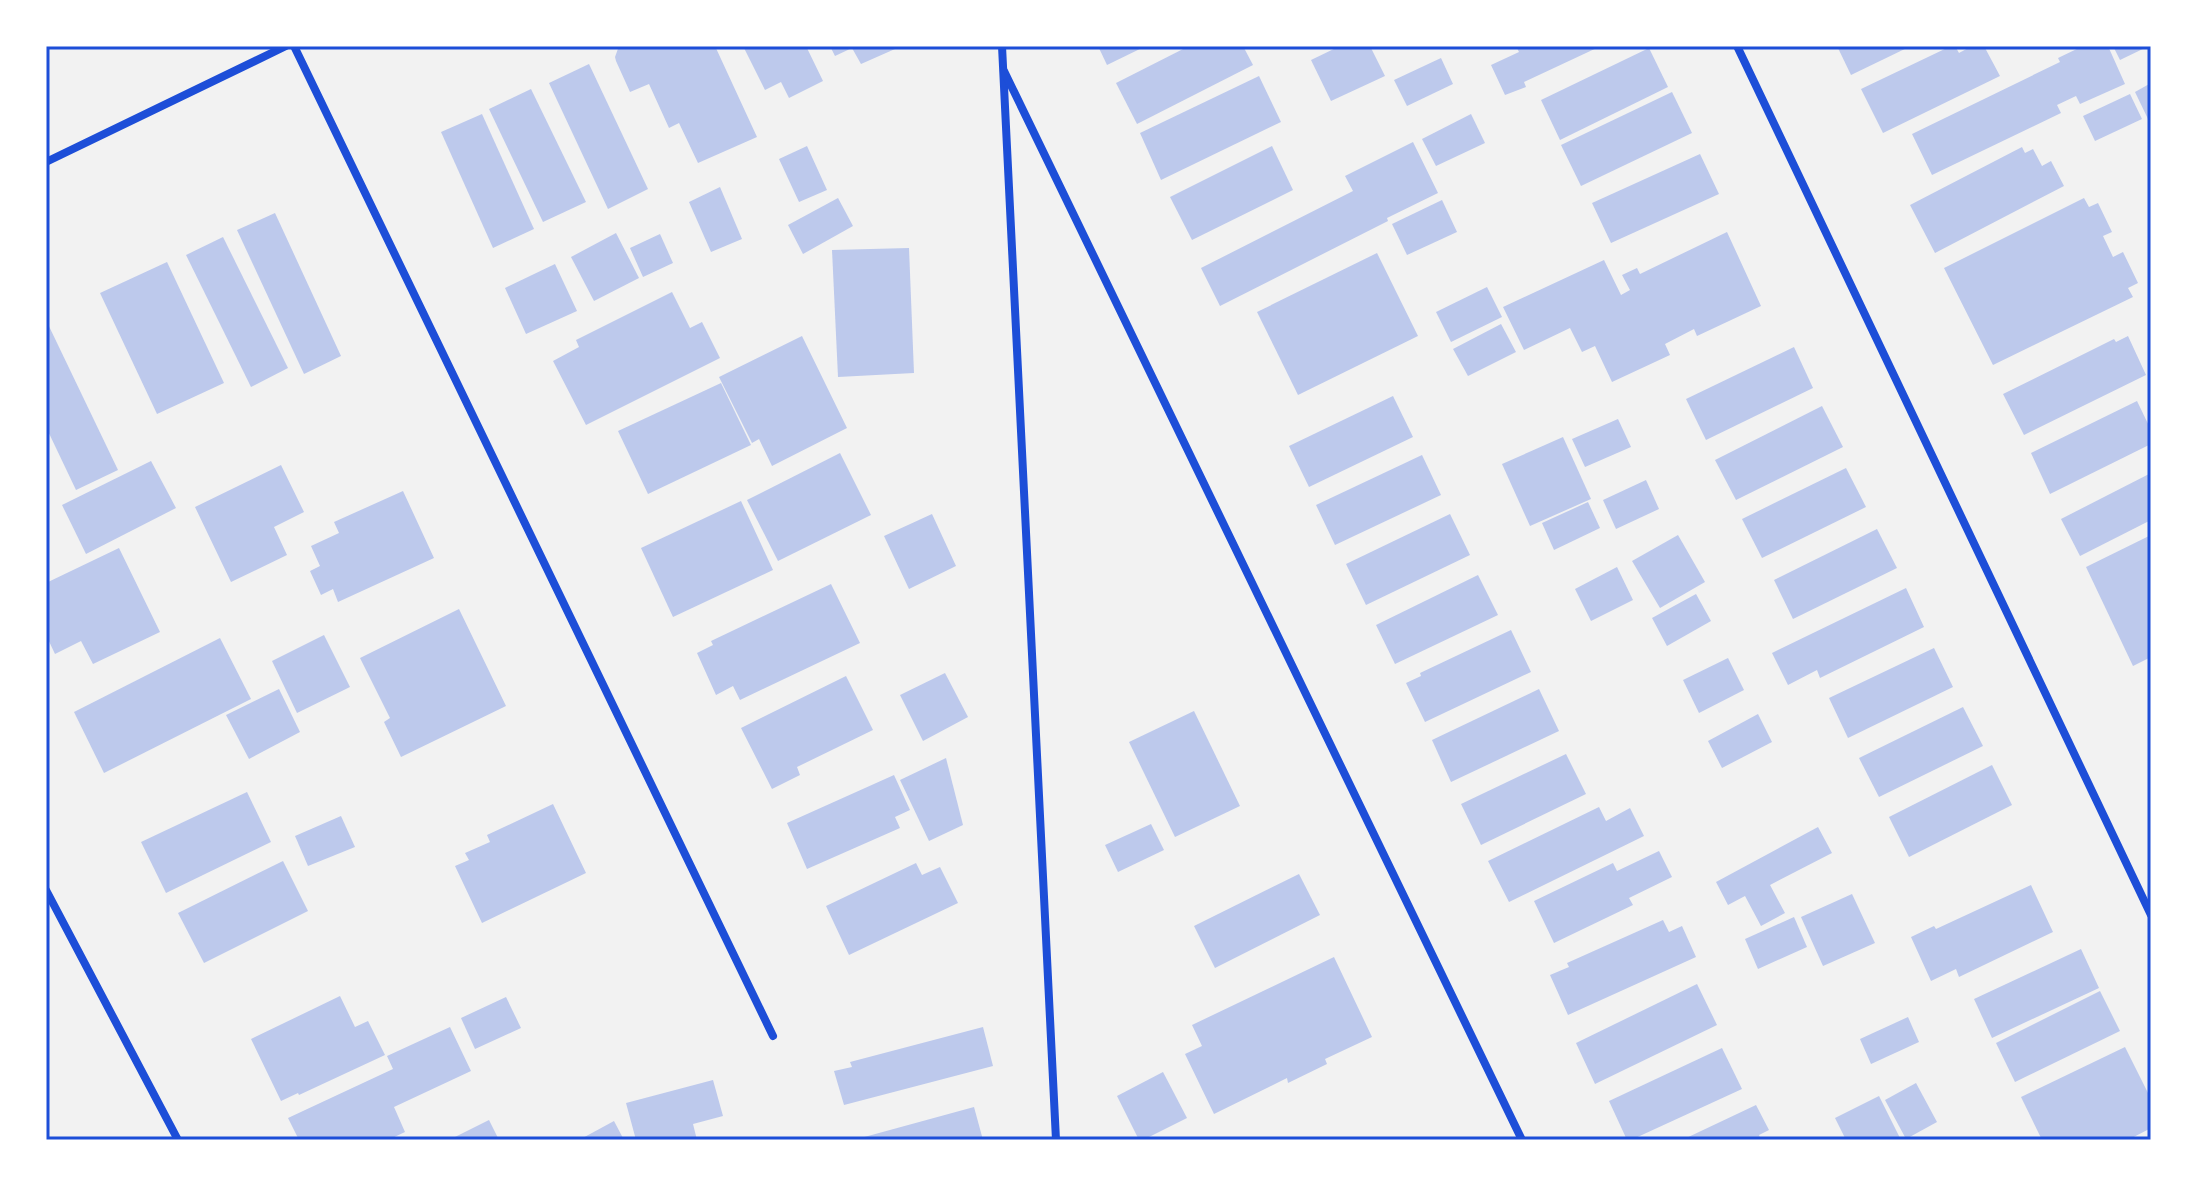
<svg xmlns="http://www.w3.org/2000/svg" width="2197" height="1186" viewBox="0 0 2197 1186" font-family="'Nunito Sans',sans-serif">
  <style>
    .building { fill: #bdc9ec }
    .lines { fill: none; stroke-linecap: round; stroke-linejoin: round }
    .minor { stroke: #1d4ed8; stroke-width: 8 }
    .neatline { fill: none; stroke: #1d4ed8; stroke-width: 3 }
  </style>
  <rect width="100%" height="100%" fill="#f2f2f2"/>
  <g class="building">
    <polygon points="619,46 715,46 757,137 698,163 679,123 669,128 649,84 630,92 616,61 615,57"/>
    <polygon points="743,46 806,46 823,81 789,98 781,82 765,90"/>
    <polygon points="830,46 894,46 895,49 861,64 852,48 835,56"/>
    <polygon points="1098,46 1146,46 1107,65"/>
    <polygon points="1189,46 1243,46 1253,65 1137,124 1116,83"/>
    <polygon points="1340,46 1370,46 1385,76 1331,101 1311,60"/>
    <polygon points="1516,46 1601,46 1524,82 1526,87 1505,95 1491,65 1519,52"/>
    <polygon points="1837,46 1911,46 1851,75"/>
    <polygon points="1951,46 1955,46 1959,53 1972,46 1984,46 2000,76 1883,133 1861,89"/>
    <polygon points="2083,46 2108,46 2125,84 2080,104 2076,96 2057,105 2061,113 1932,175 1912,134 2060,62 2058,58"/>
    <polygon points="2113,46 2149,46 2120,60"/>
    <polygon points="1649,48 1668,87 1560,140 1541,100"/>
    <polygon points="1441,58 1453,84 1407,106 1394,80"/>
    <polygon points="589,64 648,189 608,209 549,83"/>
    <polygon points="1259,76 1281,122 1161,180 1140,133"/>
    <polygon points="2151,83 2151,117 2148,119 2135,92"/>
    <polygon points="531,89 586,202 543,222 489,109"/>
    <polygon points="1672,92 1692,133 1581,186 1561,145"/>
    <polygon points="2130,94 2142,119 2095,141 2083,116"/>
    <polygon points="482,114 534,229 493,248 441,132"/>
    <polygon points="1471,114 1485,143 1436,166 1422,139"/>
    <polygon points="1413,142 1438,193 1387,218 1388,221 1220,306 1201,268 1353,191 1345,176"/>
    <polygon points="807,146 827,190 799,202 779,159"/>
    <polygon points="1272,146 1293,190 1192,240 1170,197"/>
    <polygon points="2022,147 2025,153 2033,149 2042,166 2051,161 2064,186 1935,253 1910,205"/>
    <polygon points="1700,154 1719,194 1611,243 1592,203"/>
    <polygon points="720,187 742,239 711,252 689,202"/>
    <polygon points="838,198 853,226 803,254 788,225"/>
    <polygon points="2084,198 2089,207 2098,203 2112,232 2103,236 2113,257 2123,252 2138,283 2128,288 2133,297 1993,365 1944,268"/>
    <polygon points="1442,200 1457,232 1407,255 1392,224"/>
    <polygon points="275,213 341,356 304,374 237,230"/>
    <polygon points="1727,232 1761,306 1697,336 1694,329 1665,344 1670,355 1612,382 1595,346 1582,352 1570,328 1524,350 1503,307 1604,260 1621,295 1630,290 1622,275 1637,268 1640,274"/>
    <polygon points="616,233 639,278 594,301 571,257"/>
    <polygon points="660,234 673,263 643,277 630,248"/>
    <polygon points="223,237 288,368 251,387 186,255"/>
    <polygon points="909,248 914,373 838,377 832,250"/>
    <polygon points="1377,253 1418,336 1298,395 1257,312"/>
    <polygon points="167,262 224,383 157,414 100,293"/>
    <polygon points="555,264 577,311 526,334 505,288"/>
    <polygon points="1487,287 1502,317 1451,342 1436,312"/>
    <polygon points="672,292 690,328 702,322 720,358 586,425 553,361 579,347 576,340"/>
    <polygon points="46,320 118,470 76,490 46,427"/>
    <polygon points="1501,324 1516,352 1468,376 1453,349"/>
    <polygon points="802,336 847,428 772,466 759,439 752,443 719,377"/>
    <polygon points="2128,336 2146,375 2024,435 2003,394 2114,339 2116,342"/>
    <polygon points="1794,347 1813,388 1706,440 1686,399"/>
    <polygon points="721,383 751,445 648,494 618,431"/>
    <polygon points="1393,396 1413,437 1309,487 1289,446"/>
    <polygon points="2137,401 2151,430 2151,444 2050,494 2031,453"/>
    <polygon points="1822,406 1843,447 1736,500 1715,460"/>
    <polygon points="1618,419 1631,447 1585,467 1572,439"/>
    <polygon points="1563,437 1591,499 1530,526 1502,464"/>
    <polygon points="840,453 871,515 778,561 747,500"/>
    <polygon points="1422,455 1441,495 1335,545 1316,505"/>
    <polygon points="151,461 176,508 86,554 62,505"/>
    <polygon points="281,465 304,512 274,527 287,555 231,582 195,507"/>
    <polygon points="1846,468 1866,507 1762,558 1742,519"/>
    <polygon points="2151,473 2151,520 2080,556 2061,519"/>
    <polygon points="1646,480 1659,509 1616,529 1603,500"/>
    <polygon points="403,491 434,558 338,602 333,589 321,595 310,571 320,566 311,546 339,533 334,522"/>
    <polygon points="741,501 773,570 673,617 641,548"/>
    <polygon points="1588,502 1600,528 1554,550 1542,523"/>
    <polygon points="932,514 956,566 909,589 884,536"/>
    <polygon points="1450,514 1470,555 1366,605 1346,564"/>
    <polygon points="1877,529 1897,568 1793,619 1774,580"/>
    <polygon points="1678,535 1705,582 1660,608 1632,561"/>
    <polygon points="2151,535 2151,657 2133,666 2086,567"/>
    <polygon points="119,548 160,632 93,664 81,641 55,654 46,635 46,583"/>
    <polygon points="1617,567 1633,600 1591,621 1575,589"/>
    <polygon points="1478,575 1498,615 1395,664 1376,625"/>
    <polygon points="831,584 860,643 740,700 733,686 716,695 697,653 713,645 711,641"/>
    <polygon points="1906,588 1924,627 1820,678 1817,670 1788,685 1772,653"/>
    <polygon points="1696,594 1711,621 1667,646 1652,618"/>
    <polygon points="459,609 506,706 401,757 384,722 390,718 360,658"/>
    <polygon points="1511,630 1531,672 1425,722 1406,683 1421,676 1420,673"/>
    <polygon points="324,635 350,687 297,713 272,661"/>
    <polygon points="220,638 251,699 104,773 74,712"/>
    <polygon points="1934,648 1953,687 1848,738 1829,698"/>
    <polygon points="1728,658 1744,690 1699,713 1683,680"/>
    <polygon points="945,673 968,717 923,741 900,695"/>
    <polygon points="846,676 873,730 797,767 800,775 772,789 741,728"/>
    <polygon points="279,689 300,732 249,759 226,715"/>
    <polygon points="1539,689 1559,731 1451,782 1432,740"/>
    <polygon points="1963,707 1983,746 1879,797 1859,758"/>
    <polygon points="1194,711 1240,806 1175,837 1129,742"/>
    <polygon points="1758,714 1772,742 1722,768 1708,741"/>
    <polygon points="1566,754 1586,794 1481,845 1461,804"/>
    <polygon points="946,758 963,825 929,841 900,780"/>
    <polygon points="1992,765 2012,805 1909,857 1889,817"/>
    <polygon points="894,775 910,810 895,817 900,828 807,869 787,823"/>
    <polygon points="247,792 271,842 166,893 141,842"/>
    <polygon points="553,804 586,873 482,923 455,866 469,860 465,853 490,842 487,835"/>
    <polygon points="1599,807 1606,821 1630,808 1644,836 1509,902 1488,861"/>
    <polygon points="341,816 355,847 308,866 295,836"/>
    <polygon points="1151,824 1164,850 1118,872 1105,845"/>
    <polygon points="1818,827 1832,853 1770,885 1785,913 1761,926 1745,896 1728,905 1716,882"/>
    <polygon points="1659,851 1672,877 1629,898 1633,905 1554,943 1534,901 1613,863 1617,871"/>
    <polygon points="283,861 308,911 204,963 178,913"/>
    <polygon points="916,863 922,875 940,867 958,903 849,955 826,906"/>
    <polygon points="1299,874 1320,915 1215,968 1194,926"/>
    <polygon points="2031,885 2053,932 1959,977 1956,969 1931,981 1911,937 1934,926 1936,929"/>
    <polygon points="1852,894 1875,943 1823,966 1801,917"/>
    <polygon points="1794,917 1807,947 1758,969 1745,939"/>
    <polygon points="1663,920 1669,932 1682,926 1696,957 1568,1015 1550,975 1569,967 1567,963"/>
    <polygon points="2081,949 2099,988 1992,1038 1974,999"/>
    <polygon points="1334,957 1372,1037 1325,1059 1327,1064 1288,1083 1287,1078 1214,1114 1185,1054 1202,1046 1192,1025"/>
    <polygon points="1697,984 1717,1025 1595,1084 1576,1043"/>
    <polygon points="2100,991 2120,1031 2015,1082 1996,1043"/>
    <polygon points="340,996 355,1027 368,1021 385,1055 299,1095 298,1093 281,1101 251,1039"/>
    <polygon points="506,997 521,1028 475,1049 461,1018"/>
    <polygon points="1908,1017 1919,1042 1871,1064 1860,1039"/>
    <polygon points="450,1027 471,1071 394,1107 405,1132 388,1140 299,1140 288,1118 393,1069 387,1056"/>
    <polygon points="983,1027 993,1066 844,1105 834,1071 852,1067 850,1062"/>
    <polygon points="2125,1047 2151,1099 2151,1128 2128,1140 2042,1140 2021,1097"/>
    <polygon points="1722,1048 1742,1089 1631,1140 1627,1140 1609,1101"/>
    <polygon points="1163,1072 1187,1118 1143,1140 1139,1140 1117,1096"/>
    <polygon points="713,1080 723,1116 693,1124 697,1140 636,1140 626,1103"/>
    <polygon points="1916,1083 1937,1122 1906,1139 1885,1100"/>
    <polygon points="1879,1096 1901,1140 1846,1140 1835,1118"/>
    <polygon points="1756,1105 1769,1130 1759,1135 1761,1140 1682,1140"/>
    <polygon points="974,1107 983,1140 858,1140 857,1139"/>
    <polygon points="489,1120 499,1140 449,1140"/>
    <polygon points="614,1121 624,1140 579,1140"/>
  </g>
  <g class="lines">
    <g class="minor">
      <polyline points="294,46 773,1036"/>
      <polyline points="1002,46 1056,1140"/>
      <polyline points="1737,46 2151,915"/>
      <polyline points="1004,71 1522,1140"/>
      <polyline points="46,162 286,46"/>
      <polyline points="46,890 178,1140"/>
    </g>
  </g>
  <rect width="2197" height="1186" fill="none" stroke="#ffffff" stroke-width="96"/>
  <rect x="48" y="48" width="2101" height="1090" class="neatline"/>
</svg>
